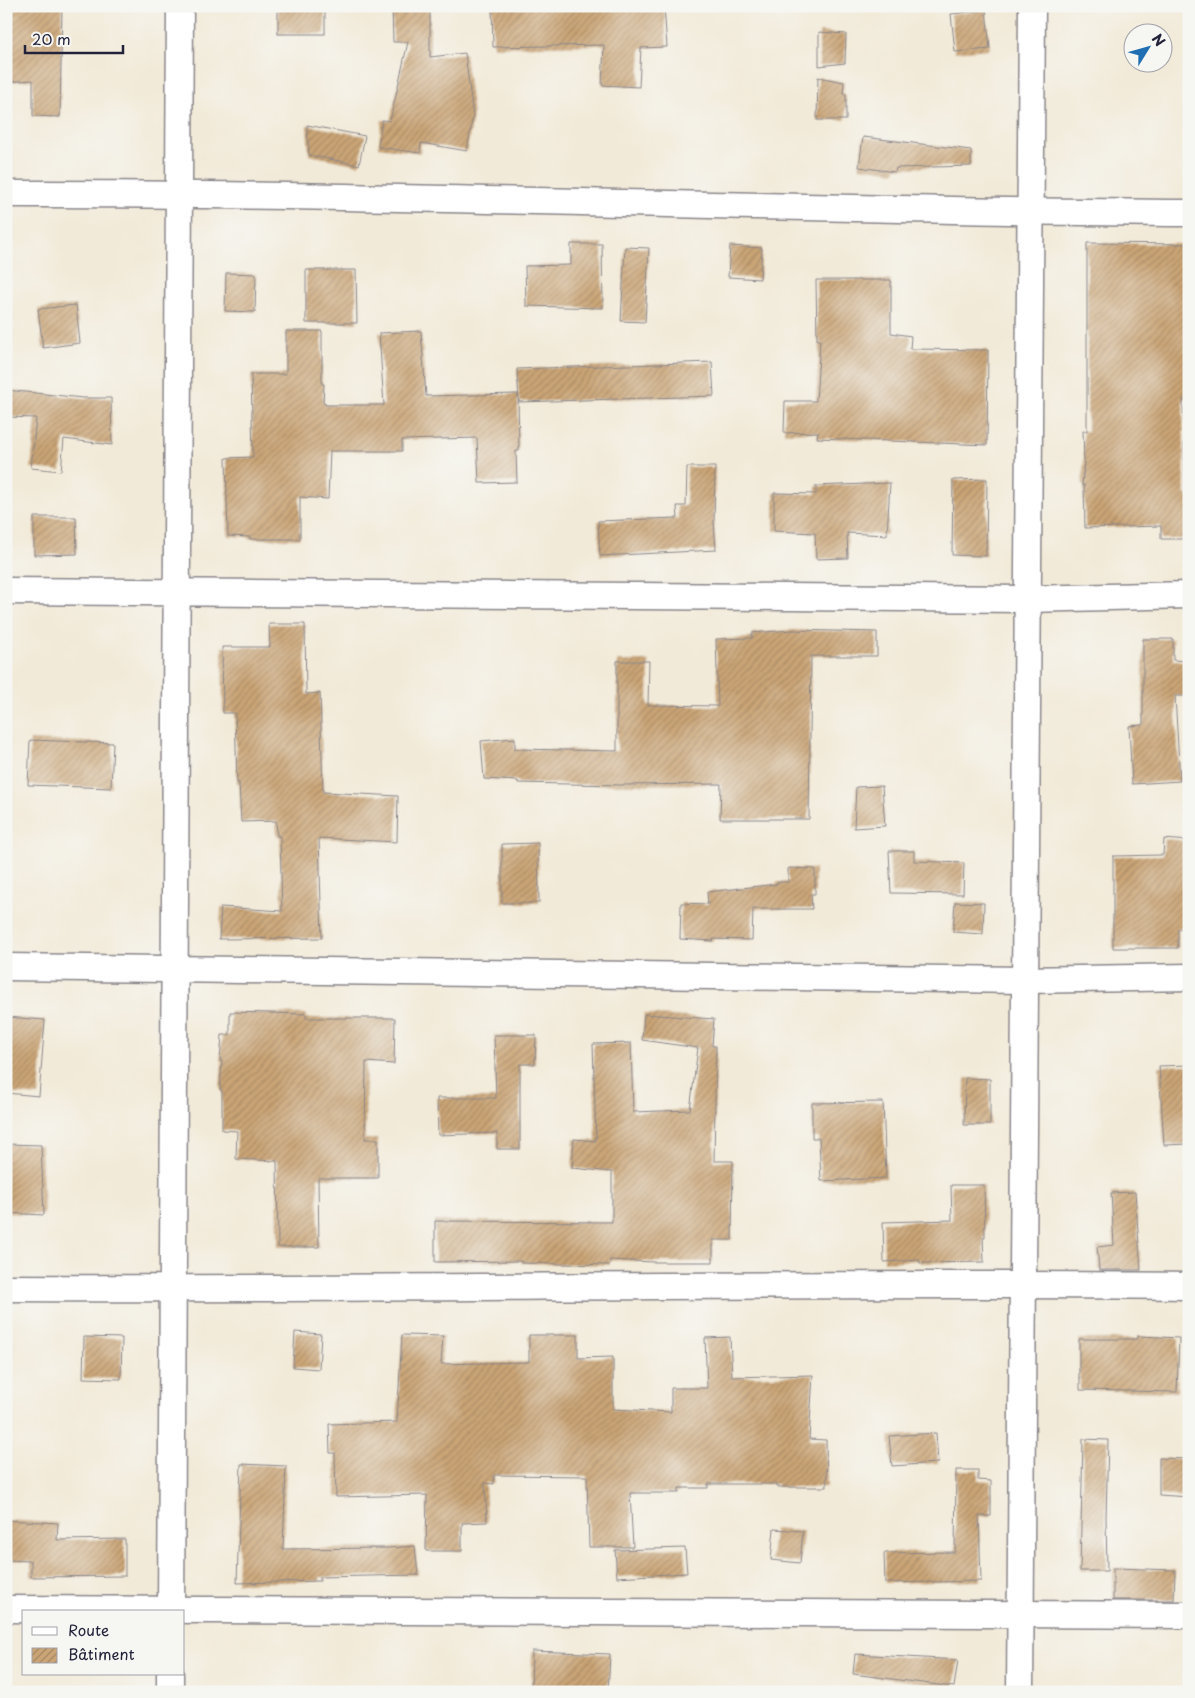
<svg xmlns="http://www.w3.org/2000/svg" width="1195" height="1698" viewBox="0 0 1195 1698" font-family="'Playpen Sans',sans-serif">
  <style>
    .building { fill: url(#building-hatch) }
    .lines { fill: none; stroke-linecap: round; stroke-linejoin: round }
    .minor-casing { stroke: #8a868a; stroke-width: 29 }
    .minor { stroke: #fff; stroke-width: 26 }
  </style>
  <defs>
    <pattern id="building-hatch" width="6" height="6" patternUnits="userSpaceOnUse" patternTransform="scale(1.25)"><rect width="6" height="6" fill="#cba576"/><path d="M-1 1l2-2M0 6l6-6M5 7l2-2" fill="none" stroke="#a48662"/></pattern>
  </defs>
  <rect width="100%" height="100%" fill="#f6f6f2"/>
  <filter id="ink" filterUnits="userSpaceOnUse"><feTurbulence type="fractalNoise" baseFrequency=".02" numOctaves="2"/><feDisplacementMap in="SourceGraphic" scale="10" xChannelSelector="R" yChannelSelector="G"/><feConvolveMatrix kernelMatrix="1 2 1 2 8 2 1 2 1" color-interpolation-filters="sRGB"/></filter>
  <filter id="wash" filterUnits="userSpaceOnUse"><feTurbulence type="fractalNoise" baseFrequency=".0096" numOctaves="4" result="noise"/><feDisplacementMap in="SourceGraphic" scale="20" xChannelSelector="R" yChannelSelector="G"/><feGaussianBlur stdDeviation="1.12" result="paint"/><feColorMatrix in="noise" values="0 0 0 0 0 0 0 0 0 0 0 0 0 0 0 0 0 1.4 0 .05"/><feComposite in="paint" operator="in"/></filter>
  <g filter="url(#wash)">
    <rect width="100%" height="100%" fill="#f2ead8"/>
    <g id="blocks">
      <g class="building">
        <polygon points="6,6 62,6 60,117 33,116 33,80 6,82"/>
        <rect x="278" y="6" width="47" height="28"/>
        <polygon points="392,6 430,6 430,57 465,53 473,116 467,151 421,143 420,153 378,147 382,120 390,121 408,42 393,42"/>
        <polygon points="492,6 664,6 667,47 641,48 639,87 602,85 604,45 493,47"/>
        <polygon points="986,10 990,49 955,52 951,14"/>
        <polygon points="819,32 846,34 845,63 819,66"/>
        <polygon points="818,77 844,82 843,94 846,94 846,120 817,120"/>
        <polygon points="307,125 365,136 359,165 309,155"/>
        <polygon points="863,137 971,150 971,166 896,168 895,172 859,167"/>
        <polygon points="1087,243 1189,244 1189,399 1183,399 1185,495 1189,495 1189,539 1161,539 1161,526 1085,528 1084,485 1082,485 1084,461 1083,431 1087,431"/>
        <polygon points="571,244 602,244 603,308 526,306 525,266 571,265"/>
        <polygon points="730,246 762,248 760,279 728,277"/>
        <polygon points="625,247 649,248 645,322 621,321"/>
        <polygon points="306,270 356,270 357,323 306,323"/>
        <polygon points="226,273 256,274 255,312 225,311"/>
        <polygon points="816,280 891,280 891,333 911,336 910,349 988,350 987,445 817,438 818,432 784,433 785,401 816,401 820,340 817,340"/>
        <polygon points="76,305 80,343 43,348 38,309"/>
        <polygon points="286,331 322,331 322,384 324,384 323,403 325,403 325,405 384,405 379,333 421,331 426,396 518,394 519,451 516,451 517,482 479,483 477,438 402,440 402,451 330,451 328,499 300,497 300,539 250,539 250,537 228,536 226,458 253,457 251,374 286,374"/>
        <polygon points="712,362 714,396 519,402 517,369"/>
        <polygon points="6,390 83,398 111,398 112,445 64,439 61,471 31,468 36,418 6,417"/>
        <polygon points="687,467 715,467 714,522 716,550 600,556 598,521 678,518 677,506 686,506"/>
        <polygon points="987,479 986,556 952,555 953,480"/>
        <polygon points="890,483 887,535 847,533 848,558 816,559 815,533 774,531 774,493 816,494 816,486"/>
        <polygon points="34,517 76,517 77,554 34,555"/>
        <polygon points="269,624 305,624 306,694 320,693 323,792 398,796 397,842 319,838 322,938 219,939 221,907 282,911 280,836 277,836 276,821 241,822 239,783 237,783 235,713 223,713 222,647 270,647"/>
        <polygon points="792,630 877,632 877,656 811,656 809,819 720,819 721,784 620,785 518,783 518,781 484,779 481,741 515,738 515,749 617,751 617,661 649,661 648,705 718,706 716,639 752,638 752,633"/>
        <polygon points="1143,639 1173,639 1173,660 1189,661 1189,696 1175,696 1180,781 1132,784 1129,726 1143,725"/>
        <polygon points="30,740 113,743 111,788 28,785"/>
        <polygon points="882,786 885,826 854,828 856,787"/>
        <polygon points="1164,839 1189,841 1189,929 1178,929 1178,948 1113,948 1113,856 1163,855"/>
        <polygon points="538,843 539,903 502,903 502,844"/>
        <polygon points="889,851 914,851 914,861 964,863 963,894 891,893"/>
        <polygon points="789,868 815,869 815,894 811,894 812,909 753,909 752,940 713,939 713,941 680,939 681,903 708,904 707,892 777,884 777,882 788,882 788,869"/>
        <polygon points="955,902 984,903 983,934 953,932"/>
        <polygon points="230,1012 306,1014 306,1018 395,1018 394,1064 366,1062 365,1139 378,1139 378,1178 318,1178 319,1247 278,1247 277,1161 236,1159 237,1131 222,1130 222,1090 220,1090 222,1061 220,1061 222,1035 230,1035"/>
        <polygon points="644,1014 714,1019 712,1046 716,1046 714,1161 733,1161 732,1240 713,1240 713,1262 653,1262 610,1260 610,1265 521,1263 521,1261 435,1262 435,1221 612,1222 612,1172 572,1168 574,1139 596,1141 593,1044 631,1043 633,1112 690,1110 698,1048 642,1040"/>
        <polygon points="6,1017 45,1020 39,1096 6,1093"/>
        <polygon points="494,1035 536,1035 535,1064 520,1064 520,1149 497,1149 497,1133 438,1135 437,1098 496,1098"/>
        <polygon points="1189,1065 1189,1144 1164,1145 1159,1066"/>
        <polygon points="965,1078 990,1079 990,1125 964,1125"/>
        <polygon points="883,1102 886,1178 821,1181 819,1138 812,1138 812,1103"/>
        <polygon points="6,1144 41,1145 44,1215 6,1213"/>
        <polygon points="951,1185 984,1185 985,1237 983,1237 984,1262 920,1263 919,1260 884,1262 883,1222 952,1220"/>
        <polygon points="1135,1192 1141,1270 1099,1270 1097,1247 1114,1245 1111,1193"/>
        <polygon points="295,1332 321,1334 319,1369 293,1367"/>
        <polygon points="402,1335 443,1336 441,1364 529,1362 529,1335 578,1335 578,1358 613,1357 613,1409 671,1412 671,1388 707,1388 705,1338 730,1337 732,1377 813,1375 809,1439 826,1440 827,1487 777,1487 777,1484 708,1484 708,1488 679,1488 679,1493 630,1493 633,1547 589,1547 587,1476 494,1475 494,1484 485,1483 487,1522 462,1523 462,1551 426,1551 427,1495 336,1497 335,1453 330,1453 329,1424 397,1422"/>
        <polygon points="1138,1336 1179,1338 1177,1392 1080,1390 1080,1378 1079,1378 1079,1339 1138,1339"/>
        <polygon points="84,1337 122,1338 121,1379 83,1378"/>
        <polygon points="936,1433 938,1463 892,1466 889,1436"/>
        <polygon points="1083,1439 1108,1440 1106,1517 1107,1571 1080,1571"/>
        <polygon points="1159,1458 1189,1459 1189,1497 1159,1495"/>
        <polygon points="241,1464 286,1466 283,1549 388,1548 415,1546 418,1575 320,1577 320,1581 237,1583"/>
        <polygon points="956,1470 978,1470 978,1480 991,1481 991,1516 979,1516 981,1581 885,1583 884,1553 955,1552"/>
        <polygon points="6,1520 58,1523 57,1540 125,1539 125,1576 31,1577 31,1561 6,1560"/>
        <polygon points="774,1529 803,1531 800,1563 771,1560"/>
        <polygon points="685,1548 687,1573 617,1577 615,1550"/>
        <polygon points="1113,1568 1175,1570 1174,1600 1113,1600"/>
        <polygon points="532,1651 610,1654 608,1692 531,1692"/>
        <polygon points="855,1654 958,1660 954,1687 853,1674"/>
      </g>
    </g>
  </g>
  <g filter="url(#ink)">
    <use href="#blocks" fill-opacity="0" stroke="#8a868a" stroke-width="1"/>
    <g class="lines">
      <defs>
        <g id="minor">
          <path d="M6 194C400 193 795 211 1189 213"/>
          <polyline points="6,591 1028,599 1189,595"/>
          <polyline points="6,967 1025,980 1189,977"/>
          <path d="M6 1288C400 1290 795 1282 1189 1286"/>
          <polyline points="6,1609 1189,1615"/>
          <polyline points="171,1612 180,6"/>
          <polyline points="170,1692 170,1674"/>
          <polyline points="1020,1692 1032,6"/>
        </g>
      </defs>
      <use href="#minor" class="minor-casing"/>
      <use href="#minor" class="minor"/>
    </g>
  </g>
  <rect width="1195" height="1698" fill="none" stroke="#f6f6f2" stroke-width="25"/>
  <rect x="22" y="1610" width="162" height="65" fill="#f6f6f2" stroke="#a1a1a9"/>
  <rect x="32" y="1627" width="25" height="8" fill="#ffffff" stroke="#a1a1a9"/>
  <text x="68" y="1636" font-size="15" fill="#22223b">Route</text>
  <rect x="32" y="1648" width="25" height="15" fill="url(#building-hatch)" stroke="#a1a1a9"/>
  <text x="68" y="1660" font-size="15" fill="#22223b">Bâtiment</text>
  <g transform="translate(1148 48) rotate(53)"><circle r="24" fill="#f6f6f2" stroke="#a1a1a9"/>
  <path d="M0-4L9 19L0 12L-9 19Z" fill="#1f6fb2"/>
  <text y="-8" font-size="14" font-weight="bold" text-anchor="middle" fill="#22223b">N</text>
  </g>
  <path d="M25 45v8h98v-8" fill="none" stroke="#22223b" stroke-width="2.5"/>
  <text x="32" y="45" font-size="15" fill="#22223b" stroke="#f6f6f2" stroke-width="4" paint-order="stroke">20 m</text>
</svg>
